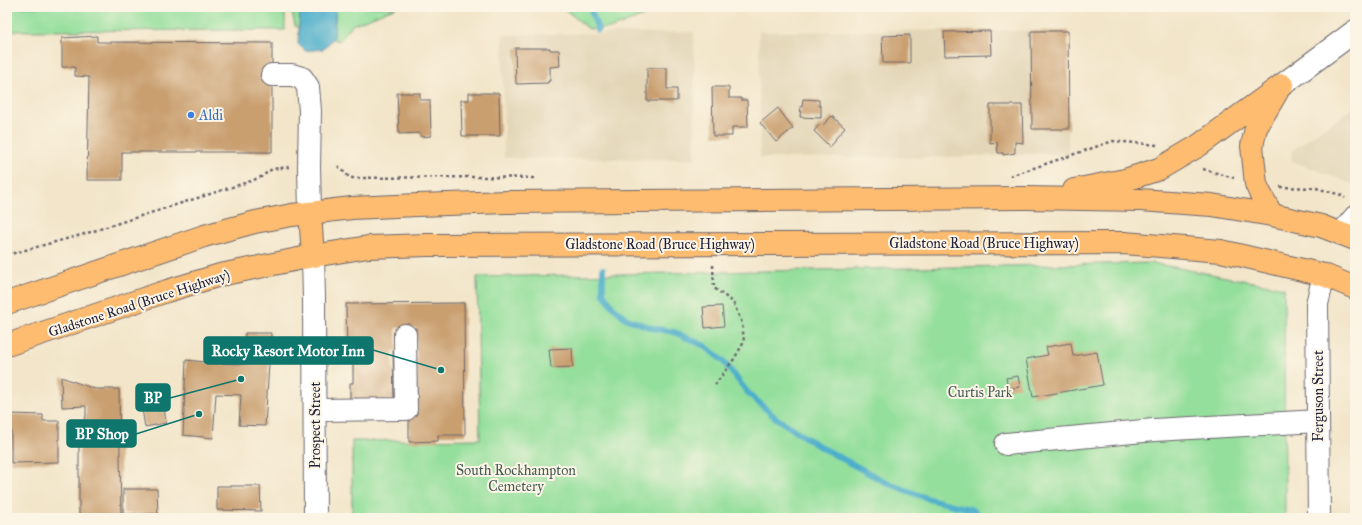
<svg xmlns="http://www.w3.org/2000/svg" width="1362" height="525" viewBox="0 0 1362 525" font-family="'IM FELL Great Primer',serif">
  <style>
    .built { fill: #e3d6b7 }
    .green { fill: #94df9c; stroke: #5b806c }
    .water { fill: #4caecb; stroke: #376883 }
    .lines { fill: none; stroke-linecap: round; stroke-linejoin: round }
    .stream { stroke: #4caecb; stroke-width: 6 }
    .building { fill: #c99f70 }
    .minor-casing { stroke: #6b666d; stroke-width: 24 }
    .highway-casing { stroke: #6b666d; stroke-width: 24 }
    .path { stroke: #6b666d; stroke-width: 2.5; stroke-dasharray: 3 3; stroke-linecap: butt }
    .minor { stroke: #fff; stroke-width: 22 }
    .highway { stroke: #febc70; stroke-width: 22 }
    .shop-dot { fill: #3f7fe0; stroke: #fcf5e5; stroke-width: 1.5 }
    .labels { text-anchor: middle; stroke-width: 4; stroke-linejoin: round; paint-order: stroke }
    .shop-label { font-size: 14px; fill: #366cbe; stroke: #fcf5e5; text-anchor: start }
    .street-label { font-size: 14px; fill: #22223b; stroke: #fcf5e5 }
    .park-label { font-size: 14px; fill: #445b58; stroke: #fcf5e5 }
    .leader { fill: none; stroke: #0f766e; stroke-width: 1.5 }
    .callout-dot { fill: #0f766e; stroke: #fcf5e5; stroke-width: 1.5 }
    .callout { fill: #0f766e; stroke: #0f766e; stroke-width: 1.5 }
    .callout-label { font-size: 15px; text-anchor: middle; font-weight: bold; fill: #fff }
  </style>
  <rect width="100%" height="100%" fill="#fcf5e5"/>
  <filter id="ink" filterUnits="userSpaceOnUse"><feTurbulence type="fractalNoise" baseFrequency=".025" numOctaves="2"/><feDisplacementMap in="SourceGraphic" scale="8" xChannelSelector="R" yChannelSelector="G"/><feConvolveMatrix kernelMatrix="1 2 1 2 8 2 1 2 1" color-interpolation-filters="sRGB"/></filter>
  <filter id="wash" filterUnits="userSpaceOnUse"><feTurbulence type="fractalNoise" baseFrequency=".012" numOctaves="4" result="noise"/><feDisplacementMap in="SourceGraphic" scale="16" xChannelSelector="R" yChannelSelector="G"/><feGaussianBlur stdDeviation="0.9" result="paint"/><feColorMatrix in="noise" values="0 0 0 0 0 0 0 0 0 0 0 0 0 0 0 0 0 1.4 0 .05"/><feComposite in="paint" operator="in"/></filter>
  <g filter="url(#wash)">
    <rect width="100%" height="100%" fill="#f2e5c9"/>
    <g class="built">
      <polygon points="944,30 1068,31 1068,153 945,157 760,158 759,32"/>
      <polygon points="694,32 695,159 504,158 503,35"/>
      <polygon points="1355,106 1355,185 1292,161 1291,151"/>
    </g>
    <g class="green">
      <polygon points="7,7 285,7 285,30 7,31"/>
      <polygon points="291,7 397,7 352,25 339,41 295,26"/>
      <polygon points="562,7 667,7 612,28 589,29"/>
      <polygon points="1152,263 1284,288 1285,518 352,518 352,441 480,439 477,277"/>
    </g>
    <polygon class="water" points="300,7 336,7 334,37 324,49 305,51 298,44"/>
    <g class="lines">
      <g class="stream">
        <polyline points="590,7 598,30"/>
        <polyline points="603,269 603,293 613,307 627,319 652,328 674,332 705,346 723,361 748,393 776,418 817,445 887,483 929,499 973,510 983,518"/>
      </g>
    </g>
    <g id="blocks">
      <g class="building">
        <polygon points="990,31 991,55 945,56 944,32"/>
        <polygon points="1031,31 1068,31 1069,129 1032,129"/>
        <polygon points="910,35 910,63 883,63 882,36"/>
        <polygon points="97,36 97,42 272,43 272,152 122,152 122,180 87,180 89,77 75,76 75,67 62,67 62,38"/>
        <polygon points="515,48 550,48 550,50 559,50 560,66 550,67 550,81 548,81 548,83 516,84"/>
        <polygon points="647,68 667,68 667,89 677,89 677,101 647,101"/>
        <polygon points="712,87 729,87 729,98 741,98 741,100 747,100 748,127 732,127 732,136 713,136"/>
        <polygon points="397,93 420,93 420,100 430,100 431,136 421,137 420,133 399,134"/>
        <polygon points="469,93 499,93 500,136 462,136 461,100 469,100"/>
        <polygon points="803,99 819,100 819,106 821,106 821,118 800,117 801,106 802,107"/>
        <polygon points="990,105 1022,105 1023,143 1015,142 1015,153 1003,155 1003,153 998,153 997,142 990,143"/>
        <polygon points="778,108 793,128 776,142 760,123"/>
        <polygon points="832,116 845,128 835,139 836,140 830,147 814,131 820,124 822,126"/>
        <polygon points="464,303 465,435 438,435 438,441 409,442 409,419 411,419 411,414 417,414 416,328 396,328 397,351 393,351 394,400 350,400 350,383 353,383 353,356 347,357 346,304"/>
        <polygon points="722,306 724,326 705,328 703,307"/>
        <polygon points="245,333 271,333 265,426 239,425 241,395 216,394 213,438 183,435 186,360 215,363 244,364"/>
        <polygon points="1071,343 1073,356 1097,352 1103,385 1033,397 1026,359 1048,355 1046,347"/>
        <polygon points="572,348 573,367 551,368 549,349"/>
        <polygon points="1018,376 1020,387 1008,389 1006,378"/>
        <polygon points="61,377 95,389 119,389 121,518 79,518 79,430 86,416 86,406 62,407"/>
        <polygon points="163,399 166,423 145,427 141,403"/>
        <polygon points="11,414 43,415 43,421 59,421 59,462 11,463"/>
        <polygon points="217,486 260,486 261,511 217,510"/>
        <polygon points="123,489 157,489 158,514 123,514"/>
      </g>
    </g>
  </g>
  <g filter="url(#ink)">
    <use href="#blocks" fill-opacity="0" stroke="#6b666d" stroke-width="1"/>
    <g class="lines">
      <defs>
        <g id="minor">
          <polyline points="272,75 292,75 302,78 308,87 310,111 309,167 310,213"/>
          <polyline points="1282,85 1355,31"/>
          <polyline points="1341,234 1355,217"/>
          <polyline points="313,256 314,298 315,518"/>
          <polyline points="315,410 406,409 405,335"/>
          <polyline points="1006,444 1154,430 1318,421"/>
          <polyline points="1319,518 1317,304 1324,275"/>
        </g>
        <g id="highway">
          <polyline points="1074,190 1125,180 1159,169 1198,146 1282,85"/>
          <polyline points="310,213 313,256"/>
          <polyline points="1272,215 1260,193 1256,184 1252,146 1256,128 1277,92"/>
          <polyline points="7,303 204,236 255,222 292,215 352,208 418,205 507,202 1025,198 1140,200 1212,205 1272,215 1321,226 1355,239"/>
          <polyline points="7,345 167,291 220,275 313,256 368,247 427,245 1124,243 1221,251 1324,275 1355,288"/>
        </g>
      </defs>
      <use href="#minor" class="minor-casing"/>
      <use href="#highway" class="highway-casing"/>
      <g class="path">
        <polyline points="338,166 350,178 479,177 536,178"/>
        <polyline points="1203,169 1234,178"/>
        <polyline points="1010,176 1113,141 1158,145"/>
        <polyline points="1280,187 1316,188 1341,195 1345,198"/>
        <polyline points="7,255 81,235 251,181 261,177 272,169 289,167"/>
        <polyline points="713,265 714,288 733,302 742,323 744,342 734,359 715,385"/>
      </g>
      <use href="#minor" class="minor"/>
      <use href="#highway" class="highway"/>
    </g>
  </g>
  <circle class="shop-dot" cx="191" cy="115" r="4"/>
  <g class="labels">
    <g class="shop-label">
      <text x="199" y="120">Aldi</text>
    </g>
    <g class="street-label">
      <text x="984" y="248">Gladstone Road (Bruce Highway)</text>
      <text x="660" y="249">Gladstone Road (Bruce Highway)</text>
      <text transform="translate(139 303) rotate(-18)" y="5">Gladstone Road (Bruce Highway)</text>
      <text transform="translate(1318 396) rotate(-90)" y="5">Ferguson Street</text>
      <text transform="translate(315 425) rotate(-90)" y="5">Prospect Street</text>
    </g>
    <g class="park-label">
      <text x="980" y="397">Curtis Park</text>
      <text x="516" y="475">South Rockhampton<tspan x="516" dy="16">Cemetery</tspan></text>
    </g>
  </g>
  <path class="leader" d="M441 370L373 350M241 379L170 398M199 414L136 434"/>
  <g class="callout-dot">
    <circle cx="441" cy="370" r="4"/>
    <circle cx="241" cy="379" r="4"/>
    <circle cx="199" cy="414" r="4"/>
  </g>
  <g class="callout">
    <rect x="204" y="337" width="169" height="27" rx="4"/>
    <rect x="136" y="384" width="34" height="27" rx="4"/>
    <rect x="67" y="420" width="69" height="27" rx="4"/>
  </g>
  <g class="callout-label">
    <text x="288" y="356">Rocky Resort Motor Inn</text>
    <text x="153" y="403">BP</text>
    <text x="102" y="439">BP Shop</text>
  </g>
  <rect width="1362" height="525" fill="none" stroke="#fcf5e5" stroke-width="24"/>
</svg>
